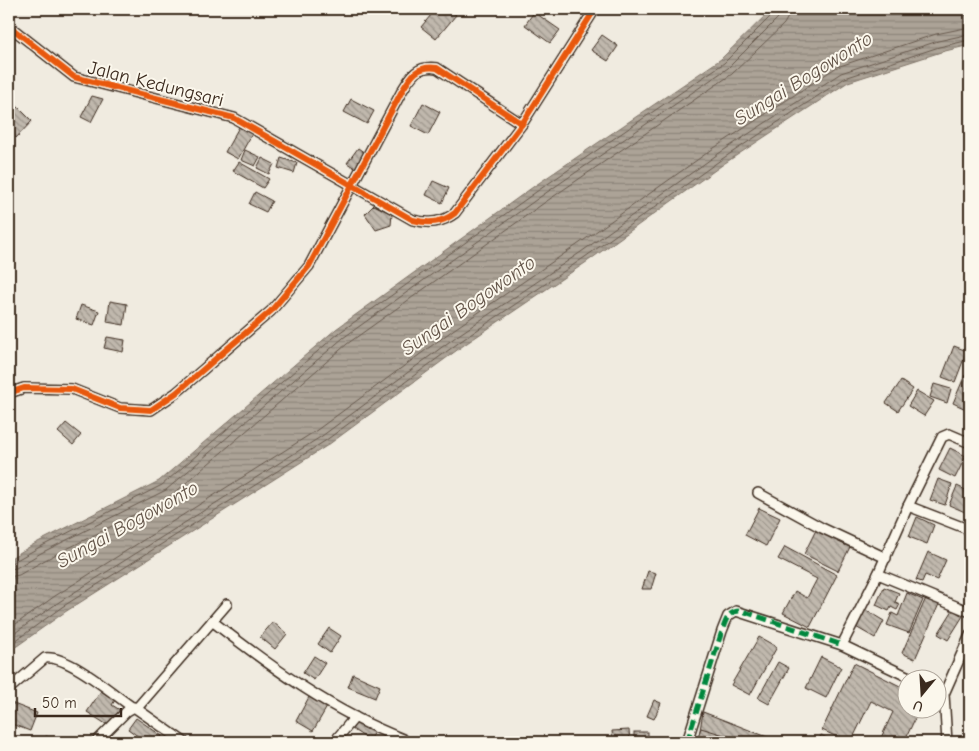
<svg xmlns="http://www.w3.org/2000/svg" width="979" height="751" viewBox="0 0 979 751" font-family="'Comic Neue',sans-serif">
  <style>
    .water { fill: url(#water-rules); stroke: #7f7367 }
    .lines { fill: none; stroke-linecap: round; stroke-linejoin: round }
    .shore { stroke: #685a4e; stroke-width: 1 }
    .building { fill: url(#building-back-hatch); stroke: #3b2a1e }
    .street-casing { stroke: #3b2a1e; stroke-width: 12 }
    .street { stroke: #fbf7ec; stroke-width: 9 }
    .quiet { stroke: #00873e; stroke-width: 5; stroke-dasharray: 10 5; stroke-linecap: butt }
    .cycleway-casing { stroke: #fbf7ec; stroke-width: 9 }
    .cycleway { stroke: #e8590c; stroke-width: 6 }
    .labels { text-anchor: middle; stroke-width: 4; stroke-linejoin: round; paint-order: stroke }
    .street-label { font-size: 19px; fill: #3b2a1e; stroke: #fbf7ec }
    .water-label { font-size: 20px; font-style: italic; fill: #635448; stroke: #fbf7ec }
  </style>
  <defs>
    <pattern id="water-rules" width="6" height="5" patternUnits="userSpaceOnUse" patternTransform="scale(1.25)"><rect width="6" height="5" fill="#aca397"/><path d="M0 2.5h6" fill="none" stroke="#8d857b"/></pattern>
    <pattern id="building-back-hatch" width="6" height="6" patternUnits="userSpaceOnUse" patternTransform="scale(1.25)"><rect width="6" height="6" fill="#c0b8ad"/><path d="M-1 5l2 2M0 0l6 6M5-1l2 2" fill="none" stroke="#9d968c"/></pattern>
  </defs>
  <rect width="100%" height="100%" fill="#f0ebe0"/>
  <filter id="ink" filterUnits="userSpaceOnUse"><feTurbulence type="fractalNoise" baseFrequency=".02" numOctaves="2"/><feDisplacementMap in="SourceGraphic" scale="10" xChannelSelector="R" yChannelSelector="G"/><feConvolveMatrix kernelMatrix="1 2 1 2 8 2 1 2 1" color-interpolation-filters="sRGB"/></filter>
  <g filter="url(#ink)">
    <polygon class="water" points="772,9 970,9 970,45 941,52 848,82 725,163 588,261 464,345 328,445 65,612 17,646 9,649 9,559 36,543 159,481 336,329 533,187 721,59"/>
    <g class="lines">
      <g class="shore">
        <polyline points="9,563 13,562 38,548 162,485 339,333 536,192 724,63 773,14 775,9"/>
        <polyline points="9,569 16,568 41,553 166,490 343,338 540,197 728,68 778,18 781,9"/>
        <polyline points="9,577 19,575 45,560 171,496 347,344 544,203 732,74 784,24 788,17 789,9"/>
        <polyline points="9,629 55,596 317,430 453,330 577,245 714,148 837,67 936,34 970,27"/>
        <polyline points="9,637 59,602 322,436 457,336 581,252 718,154 841,73 938,41 970,34"/>
        <polyline points="9,644 15,641 62,607 325,441 461,341 585,257 722,159 845,78 939,47 970,40"/>
      </g>
    </g>
    <g class="building">
      <polygon points="436,9 448,9 456,15 436,39 421,27"/>
      <polygon points="534,12 560,30 550,43 525,25"/>
      <polygon points="602,35 618,46 608,61 591,50"/>
      <polygon points="92,96 103,99 91,122 81,117"/>
      <polygon points="351,99 374,111 367,124 344,112"/>
      <polygon points="423,103 440,112 428,135 411,126"/>
      <polygon points="16,105 32,121 16,138 9,131 9,112"/>
      <polygon points="239,127 252,134 238,159 225,152"/>
      <polygon points="358,148 365,153 355,168 347,163"/>
      <polygon points="245,150 260,157 255,166 241,160"/>
      <polygon points="262,158 274,164 269,174 257,168"/>
      <polygon points="281,158 297,163 294,173 278,168"/>
      <polygon points="239,162 269,179 263,188 233,171"/>
      <polygon points="433,181 449,188 442,203 426,195"/>
      <polygon points="255,192 272,201 266,212 249,204"/>
      <polygon points="374,205 392,214 391,225 376,230 365,214"/>
      <polygon points="110,301 127,304 124,325 107,322"/>
      <polygon points="81,305 99,311 94,325 76,319"/>
      <polygon points="107,337 125,340 123,352 104,348"/>
      <polygon points="954,346 967,351 955,382 942,377"/>
      <polygon points="965,375 970,377 970,411 953,403"/>
      <polygon points="901,381 913,389 898,411 886,403"/>
      <polygon points="934,384 951,389 947,403 930,397"/>
      <polygon points="917,391 934,401 924,416 908,406"/>
      <polygon points="66,423 81,435 73,445 58,432"/>
      <polygon points="950,448 966,456 955,478 939,470"/>
      <polygon points="938,479 952,484 945,505 930,500"/>
      <polygon points="957,486 970,492 970,499 965,512 949,505"/>
      <polygon points="759,508 780,518 766,546 745,535"/>
      <polygon points="970,511 970,523 966,521"/>
      <polygon points="917,517 934,525 927,544 909,537"/>
      <polygon points="816,530 850,547 838,571 804,554"/>
      <polygon points="785,547 837,575 810,627 783,613 795,591 807,598 817,579 778,559"/>
      <polygon points="928,552 946,560 937,580 925,575 922,582 916,580"/>
      <polygon points="648,571 656,573 651,589 642,589"/>
      <polygon points="884,587 899,593 895,602 900,604 897,610 891,607 889,611 876,605"/>
      <polygon points="907,593 923,600 909,633 887,625 892,613 898,616"/>
      <polygon points="926,598 939,604 915,659 902,653"/>
      <polygon points="864,609 884,621 875,638 854,626"/>
      <polygon points="953,610 963,616 948,640 938,634"/>
      <polygon points="273,622 287,634 275,649 260,637"/>
      <polygon points="329,628 341,636 330,653 318,644"/>
      <polygon points="759,637 777,647 750,695 731,685"/>
      <polygon points="314,656 325,663 314,680 303,673"/>
      <polygon points="821,657 841,667 826,698 806,688"/>
      <polygon points="778,662 789,668 769,704 758,698"/>
      <polygon points="854,663 906,689 906,708 920,708 904,742 879,742 893,712 871,701 851,742 848,742 822,730"/>
      <polygon points="353,674 380,686 375,698 348,687"/>
      <polygon points="101,691 115,700 112,705 120,710 109,726 87,712"/>
      <polygon points="309,697 327,707 313,731 296,721"/>
      <polygon points="654,700 661,703 654,719 647,716"/>
      <polygon points="11,703 37,713 30,731 9,723 9,710"/>
      <polygon points="703,712 780,742 698,742"/>
      <polygon points="136,718 162,736 158,742 146,742 128,729"/>
      <polygon points="357,721 374,732 369,740 352,729"/>
      <polygon points="701,728 734,738 733,742 696,742"/>
      <polygon points="629,730 630,742 613,742 612,731"/>
      <rect x="634" y="732" width="14" height="10"/>
      <polygon points="821,735 835,742 818,742"/>
      <polygon points="46,736 58,742 43,742"/>
    </g>
    <g class="lines">
      <defs>
        <g id="street">
          <path d="M9 26 74 77 234 118 413 220C429 224 442 223 455 213L522 124 595 9"/>
          <path d="M9 393 24 388 72 389 120 408 151 410 176 393 271 311 309 266 402 91C411 76 417 65 437 68L522 124"/>
          <polyline points="758,493 822,528 886,558"/>
          <polyline points="908,506 970,530"/>
          <polyline points="878,574 970,612"/>
          <path d="M212 621C271 667 333 712 403 739"/>
          <polyline points="842,645 878,574 908,506 942,437 949,434 970,443"/>
          <path d="M9 689 45 658C68 655 113 694 132 707"/>
          <polyline points="137,708 227,604"/>
          <polyline points="96,742 127,711 134,707 184,742"/>
          <polyline points="334,742 355,717"/>
          <polyline points="687,742 722,631 728,616 736,611 842,645 911,678"/>
          <polyline points="947,742 944,694 970,635"/>
        </g>
      </defs>
      <use href="#street" class="street-casing"/>
      <use href="#street" class="street"/>
      <path class="quiet" d="M687 742 722 631C726 620 728 610 742 611L842 645"/>
      <defs>
        <g id="cycleway">
          <path d="M9 26 74 77 234 118 413 220C429 224 442 223 455 213L522 124 595 9"/>
          <path d="M9 393 24 388 72 389 120 408 151 410 176 393 271 311 309 266 402 91C411 76 417 65 437 68L522 124"/>
        </g>
      </defs>
      <use href="#cycleway" class="cycleway-casing"/>
      <use href="#cycleway" class="cycleway"/>
    </g>
  </g>
  <g class="labels">
    <g class="street-label">
      <text transform="translate(156 83) rotate(14)" y="7">Jalan Kedungsari</text>
    </g>
    <g class="water-label">
      <text transform="translate(803 78) rotate(-32)" y="7">Sungai Bogowonto</text>
      <text transform="translate(468 305) rotate(-35)" y="7">Sungai Bogowonto</text>
      <text transform="translate(127 524) rotate(-29)" y="7">Sungai Bogowonto</text>
    </g>
  </g>
  <rect width="979" height="751" fill="none" stroke="#fbf7ec" stroke-width="30"/>
  <rect x="15" y="15" width="949" height="721" fill="none" stroke="#3b2a1e" stroke-width="2" filter="url(#ink)"/>
  <g transform="translate(922 694) rotate(198)"><circle r="24" fill="#fbf7ec" stroke="#aea59a"/>
  <path d="M0-4L9 19L0 12L-9 19Z" fill="#3b2a1e"/>
  <text y="-8" font-size="14" font-weight="bold" text-anchor="middle" fill="#3b2a1e">U</text>
  </g>
  <path d="M35 708v8h86v-8" fill="none" stroke="#3b2a1e" stroke-width="2.5"/>
  <text x="42" y="708" font-size="15" fill="#3b2a1e" stroke="#fbf7ec" stroke-width="4" paint-order="stroke">50 m</text>
</svg>
